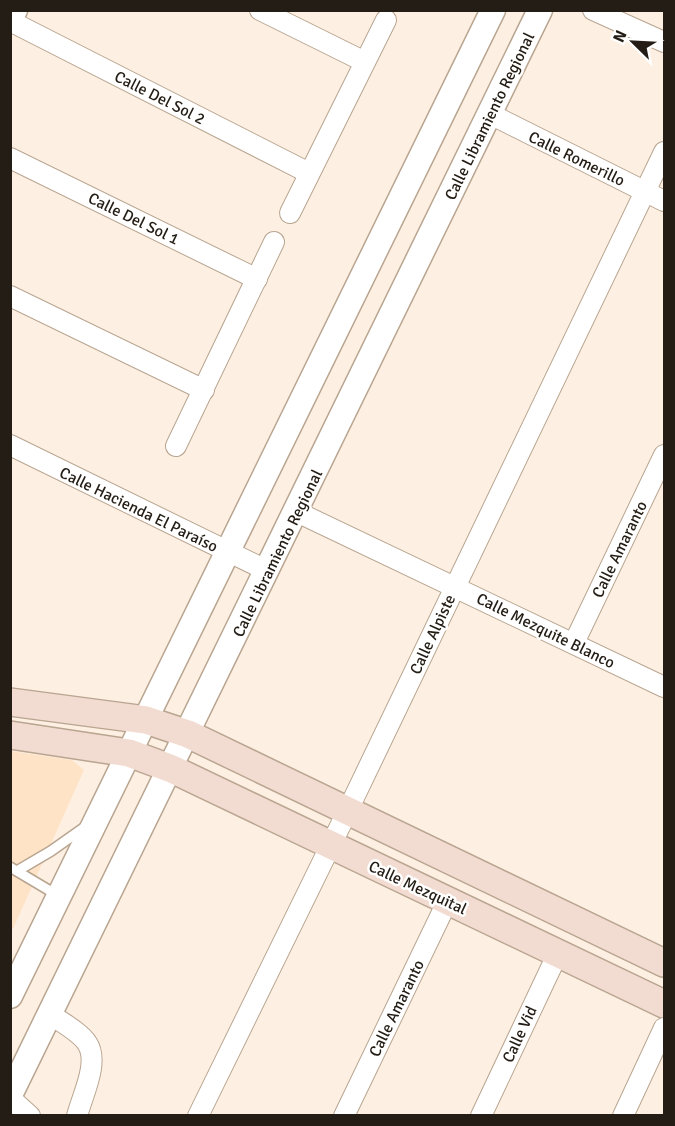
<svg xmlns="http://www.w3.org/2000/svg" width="675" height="1126" viewBox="0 0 675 1126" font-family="Signika,sans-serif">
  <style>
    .built { fill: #ffe3c7 }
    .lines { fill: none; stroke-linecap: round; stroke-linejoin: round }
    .service-casing { stroke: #b9a590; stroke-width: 12 }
    .minor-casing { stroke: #b9a590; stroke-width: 22 }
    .tertiary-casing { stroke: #b9a590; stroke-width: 27 }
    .secondary-casing { stroke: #b9a590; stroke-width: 30 }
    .service { stroke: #fff; stroke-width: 9 }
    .minor { stroke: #fff; stroke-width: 20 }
    .tertiary { stroke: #fff; stroke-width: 24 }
    .secondary { stroke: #f2dbd1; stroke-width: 27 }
    .labels { text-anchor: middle; stroke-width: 5; stroke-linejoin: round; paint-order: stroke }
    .street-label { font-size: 16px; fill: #241d15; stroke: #fff }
  </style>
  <rect width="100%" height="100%" fill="#fdf0e3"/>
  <polygon class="built" points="10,751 72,760 84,770 13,929 10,928"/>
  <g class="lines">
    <defs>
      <g id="service">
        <polyline points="10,867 57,895"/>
        <polyline points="17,871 51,851 85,827"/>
      </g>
      <g id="minor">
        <polyline points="260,10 363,61"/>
        <polyline points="593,10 664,42"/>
        <polyline points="10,21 309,173"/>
        <polyline points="490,114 664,201"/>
        <polyline points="10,158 257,279"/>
        <polyline points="290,213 386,20"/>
        <polyline points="10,296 204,390"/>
        <polyline points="10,445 268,571"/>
        <polyline points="176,446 274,242"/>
        <polyline points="297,512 664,687"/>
        <polyline points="574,643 664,455"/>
        <path d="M50 1014C61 1022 80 1032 87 1043 100 1062 82 1096 77 1116"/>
        <polyline points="10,1098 30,1116"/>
        <polyline points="198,1116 348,810 664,152"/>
        <polyline points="344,1116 448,900"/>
        <polyline points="481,1116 558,953"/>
        <polyline points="623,1116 664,1028"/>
      </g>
      <g id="tertiary">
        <polyline points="10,20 15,10"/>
        <polyline points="10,996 493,10"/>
        <polyline points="10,1095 540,10"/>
      </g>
      <g id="secondary">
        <polyline points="10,702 146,720 188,734 664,963"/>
        <polyline points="10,735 129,753 172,769 664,1004"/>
      </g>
    </defs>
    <use href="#service" class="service-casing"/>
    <use href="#minor" class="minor-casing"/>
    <use href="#tertiary" class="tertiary-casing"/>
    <use href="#secondary" class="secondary-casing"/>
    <use href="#service" class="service"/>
    <use href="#minor" class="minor"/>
    <use href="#tertiary" class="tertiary"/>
    <use href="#secondary" class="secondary"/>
  </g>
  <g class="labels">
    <g class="street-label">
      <text transform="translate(160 97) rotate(27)" y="6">Calle Del Sol 2</text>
      <text transform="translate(489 116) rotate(-64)" y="6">Calle Libramiento Regional</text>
      <text transform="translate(577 158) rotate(26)" y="6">Calle Romerillo</text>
      <text transform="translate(134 218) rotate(26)" y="6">Calle Del Sol 1</text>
      <text transform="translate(139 509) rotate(26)" y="6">Calle Hacienda El Paraíso</text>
      <text transform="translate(619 549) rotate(-64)" y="6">Calle Amaranto</text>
      <text transform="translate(277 553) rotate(-64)" y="6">Calle Libramiento Regional</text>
      <text transform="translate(546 630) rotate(26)" y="6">Calle Mezquite Blanco</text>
      <text transform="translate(432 634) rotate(-65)" y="6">Calle Alpiste</text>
      <text transform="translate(418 887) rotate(25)" y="6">Calle Mezquital</text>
      <text transform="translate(396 1008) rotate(-64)" y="6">Calle Amaranto</text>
      <text transform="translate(519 1034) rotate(-65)" y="6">Calle Vid</text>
    </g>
  </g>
  <rect width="675" height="1126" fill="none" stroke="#241d15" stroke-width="24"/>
  <g transform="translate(633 42) rotate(294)" stroke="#ffffff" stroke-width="4.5" paint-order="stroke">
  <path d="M0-4.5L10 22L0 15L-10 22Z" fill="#241d15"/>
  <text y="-9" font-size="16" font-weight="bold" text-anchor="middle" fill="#241d15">N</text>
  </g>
</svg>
